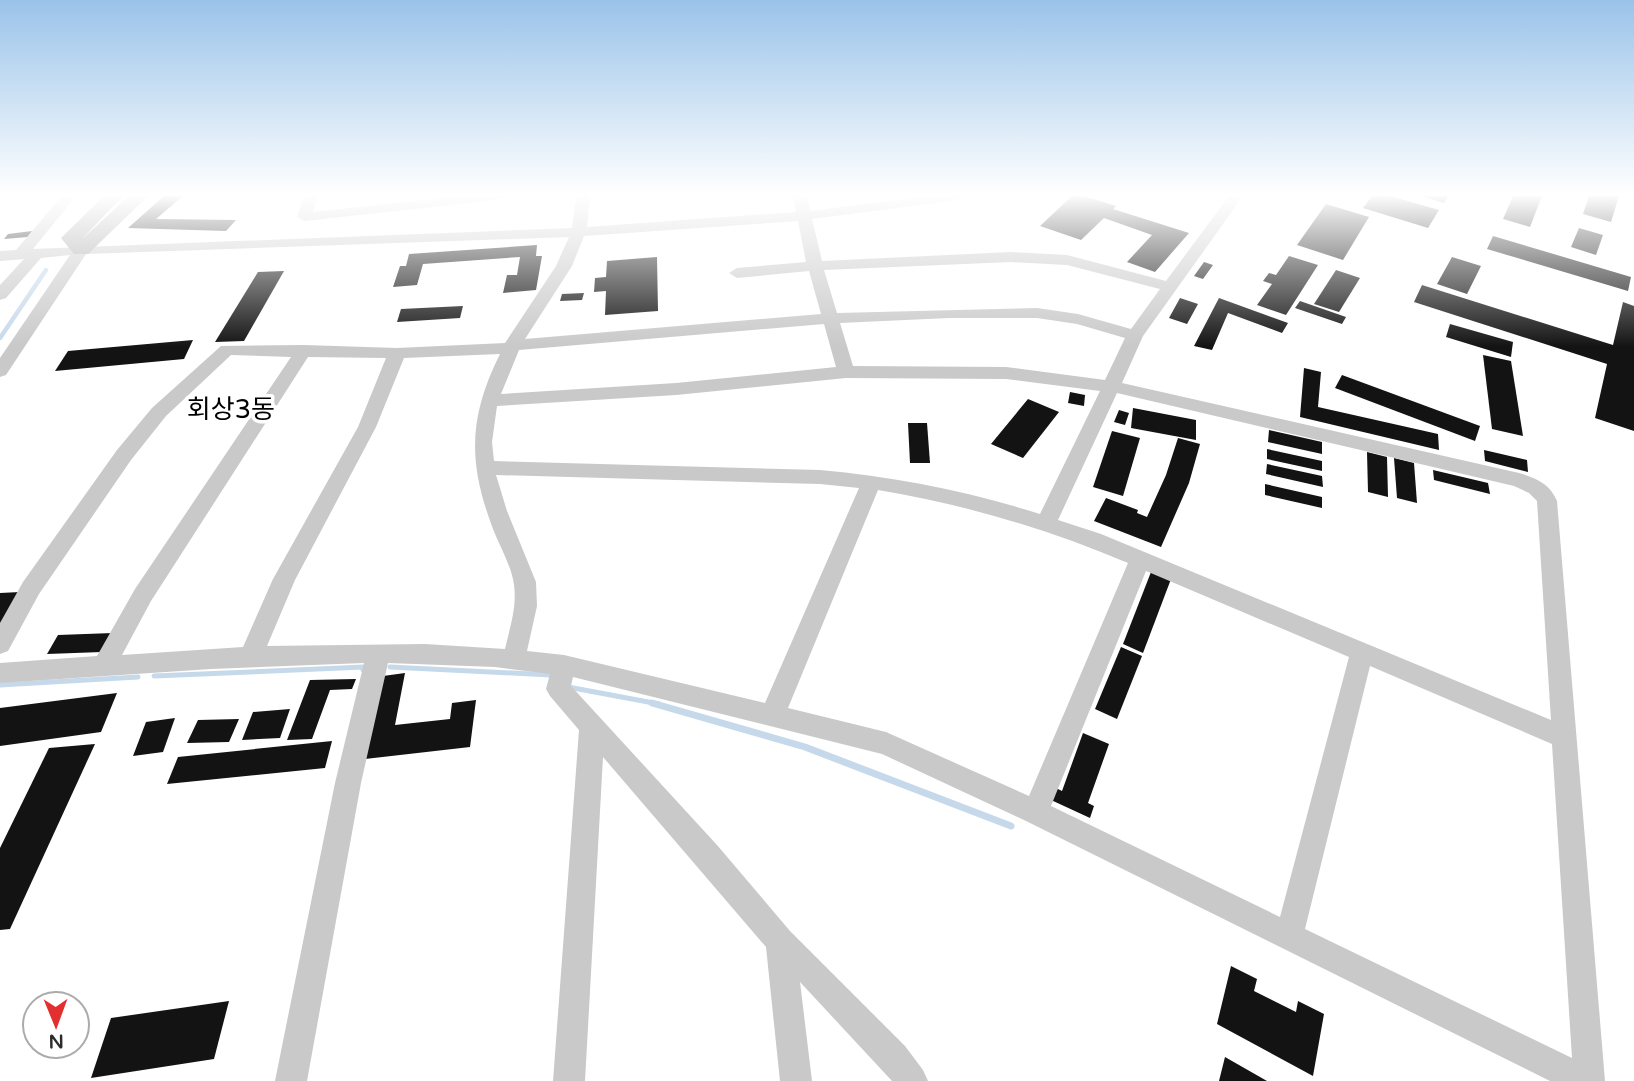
<svg xmlns="http://www.w3.org/2000/svg" width="1634" height="1081" viewBox="0 0 1634 1081" font-family="'Varela Round','Noto Sans KR',sans-serif">
  <style>
    .lines { fill: none; stroke-linecap: round; stroke-linejoin: round }
    .stream-far2 { stroke: #c6d9ea; stroke-width: 4.5 }
    .stream-far1 { stroke: #c6d9ea; stroke-width: 5 }
    .stream { stroke: #c6d9ea; stroke-width: 7 }
    .building { fill: #131313 }
    .minor { fill: #c9c9c9; fill-rule: evenodd }
    .major { fill: #a4a4a4; fill-rule: evenodd }
    .labels { text-anchor: middle; stroke-width: 7; stroke-linejoin: round; paint-order: stroke }
    .neighbourhood-label { font-size: 26px; fill: #000; stroke: #fff }
  </style>
  <rect width="100%" height="100%" fill="#fff"/>
  <g class="lines">
    <polyline class="stream-far2" points="0,338 46,270"/>
    <g class="stream-far1">
      <polyline points="390,667 551,675 554,678"/>
      <polyline points="154,676 364,667 363,670"/>
      <polyline points="0,685 138,677"/>
      <polyline points="568,687 659,704"/>
    </g>
    <polyline class="stream" points="652,703 805,747 1011,826"/>
  </g>
  <g class="building">
    <polygon points="164,196 183,196 156,219 236,220 226,231 128,228"/>
    <polygon points="1072,196 1084,196 1116,206 1113,209 1189,233 1155,272 1127,262 1152,235 1104,218 1081,240 1040,226"/>
    <polygon points="1372,196 1390,196 1439,210 1428,228 1363,208"/>
    <polygon points="1421,196 1448,196 1444,203"/>
    <polygon points="1513,196 1542,196 1530,227 1503,219"/>
    <polygon points="1589,196 1619,196 1611,222 1583,214"/>
    <polygon points="1326,204 1369,217 1343,260 1297,245"/>
    <polygon points="1579,228 1603,235 1596,255 1571,247"/>
    <polygon points="32,231 28,237 4,239 8,234"/>
    <polygon points="1493,236 1631,277 1628,291 1487,249"/>
    <polygon points="537,245 536,256 542,256 536,290 503,293 507,275 517,275 520,257 423,264 417,285 393,287 400,266 406,266 409,254"/>
    <polygon points="1289,256 1318,265 1286,315 1257,305 1272,284 1263,281 1269,273 1276,275"/>
    <polygon points="657,257 658,311 605,315 606,291 594,292 595,278 606,277 607,261"/>
    <polygon points="1452,257 1481,266 1467,294 1437,284"/>
    <polygon points="1204,262 1213,265 1203,279 1194,276"/>
    <polygon points="1336,270 1360,278 1339,312 1314,304"/>
    <polygon points="284,271 244,341 215,342 258,272"/>
    <polygon points="1422,285 1613,345 1623,302 1634,306 1634,431 1595,418 1607,364 1414,302"/>
    <polygon points="584,293 582,300 560,301 562,294"/>
    <polygon points="1180,298 1198,304 1187,324 1169,318"/>
    <polygon points="1219,298 1288,323 1282,333 1228,313 1212,350 1194,346"/>
    <polygon points="1300,301 1346,317 1342,324 1295,308"/>
    <polygon points="463,306 460,318 397,322 401,309"/>
    <polygon points="1450,324 1513,342 1511,357 1446,337"/>
    <polygon points="193,340 184,359 55,371 68,351"/>
    <polygon points="1483,355 1511,361 1523,436 1492,429"/>
    <polygon points="1304,368 1321,372 1318,407 1438,434 1439,450 1300,417"/>
    <polygon points="1342,375 1480,426 1475,441 1335,388"/>
    <polygon points="1070,392 1085,395 1084,406 1068,403"/>
    <polygon points="1028,399 1059,412 1023,458 991,444"/>
    <polygon points="1133,408 1196,420 1196,440 1131,428"/>
    <polygon points="1119,410 1129,413 1125,425 1114,422"/>
    <polygon points="908,423 927,423 930,463 910,463"/>
    <polygon points="1269,430 1322,442 1322,454 1268,442"/>
    <polygon points="1112,431 1140,438 1123,496 1093,487"/>
    <polygon points="1178,438 1200,444 1189,483 1161,547 1094,521 1106,498 1138,510 1137,513 1147,517 1166,475"/>
    <polygon points="1267,449 1322,461 1322,471 1267,459"/>
    <polygon points="1484,450 1527,460 1528,472 1485,461"/>
    <polygon points="1367,452 1387,457 1388,497 1368,492"/>
    <polygon points="1394,458 1414,463 1417,503 1397,498"/>
    <polygon points="1267,464 1322,476 1323,487 1266,474"/>
    <polygon points="1433,470 1488,483 1490,494 1434,480"/>
    <polygon points="1265,484 1322,497 1322,508 1265,495"/>
    <polygon points="1151,572 1171,579 1143,653 1123,644"/>
    <polygon points="20,592 0,624 0,593"/>
    <polygon points="113,633 102,652 47,654 58,635"/>
    <polygon points="1121,647 1142,656 1117,719 1095,709"/>
    <polygon points="405,673 395,725 450,719 452,703 476,700 470,747 365,759 383,676"/>
    <polygon points="356,679 352,689 330,690 312,739 287,740 310,680"/>
    <polygon points="117,693 101,732 0,746 0,708"/>
    <polygon points="290,709 280,738 242,740 253,712"/>
    <polygon points="175,718 163,752 133,756 146,722"/>
    <polygon points="239,719 229,742 187,743 198,720"/>
    <polygon points="1083,733 1109,744 1088,803 1094,806 1090,818 1051,800 1056,788 1062,791"/>
    <polygon points="332,741 325,768 167,784 178,757"/>
    <polygon points="95,744 10,929 0,930 0,848 49,748"/>
    <polygon points="1231,966 1257,979 1254,991 1296,1012 1298,1001 1324,1014 1313,1076 1217,1024"/>
    <polygon points="229,1001 214,1059 91,1078 111,1018"/>
    <polygon points="1225,1057 1267,1081 1219,1081"/>
  </g>
  <g class="lines">
    <g class="minor">
      <path d="M62 196H76L33 249 572 228 576 196H590L587 227 796 212 793 196H807L810 211 928 196H965L958 200 812 219 822 261 1011 252 1067 255 1166 281 1229 196H1243L1143 336 1122 383 1519 473C1536 478 1550 484 1557 501L1605 1081H1550L1026 821 882 754 573 677 571 686 717 845 790 931 905 1046 923 1070 928 1081H892L800 982 812 1081H780L766 947 603 757 585 1081H553L579 730 550 696 546 689 550 674 495 667 388 663 361 783 307 1081H275L335 783 364 663 211 669 0 683V663L97 656 135 589 291 357 231 355 166 416 131 460 39 594 8 651 0 654V623L23 582 117 450 152 408 221 346 304 345 397 348 505 343 556 266 569 237 86 254 6 375 0 377V358L70 255 41 258 6 298 0 300V285L24 259 0 261V251L16 250ZM798 221 806 262 737 268 729 273 737 278 809 271 821 314 525 339 572 266 584 236ZM1011 262 1067 265 1160 289 1131 329 1078 314 1037 308 837 313 824 270ZM949 318H1037L1077 324 1125 338 1105 380 1006 367 853 366 840 323ZM824 324 836 367 676 383 501 394 519 350ZM500 354C468 418 468 463 493 529 500 547 512 567 514 585 517 607 510 627 505 649L425 644 267 646 295 580 376 427 404 358ZM308 357 386 358 358 427 273 579 243 647 122 655 151 601ZM846 378 1006 379 1100 391 1040 514C968 491 895 477 820 470L494 461 492 442 497 406 676 395ZM1117 393 1514 486 1529 493 1537 501 1551 720 1101 534 1058 520ZM496 475 820 484 859 488 765 703 564 655 527 651 537 606 536 582 507 511ZM878 490C964 504 1047 529 1128 563L1029 796 886 732 788 708ZM1146 571 1349 657 1280 917 1051 806ZM1370 666 1552 744 1572 1058 1305 929Z"/>
      <polygon points="304,196 318,196 313,212 461,196 504,196 497,200 304,221 297,217"/>
    </g>
    <polygon class="major" points="104,196 123,196 82,239 129,196 148,196 88,254 74,254 61,238"/>
  </g>
  <linearGradient id="sky" x2="0" y2="1"><stop stop-color="#9ac3e9"/><stop offset="0.56" stop-color="#fff"/><stop offset="1" stop-color="#fff" stop-opacity="0"/></linearGradient>
  <rect width="1634" height="347" fill="url(#sky)"/>
  <g class="labels">
    <g class="neighbourhood-label">
      <text x="231" y="418">회상3동</text>
    </g>
  </g>
  <g transform="translate(56 1025) rotate(179)"><circle r="33" fill="#ffffff" stroke="#ababab" stroke-width="2"/>
  <path d="M0-5L12 26L0 18L-12 26Z" fill="#e23031"/>
  <text y="-10" font-size="19" font-weight="bold" text-anchor="middle" fill="#2c2c2c">N</text>
  </g>
</svg>
